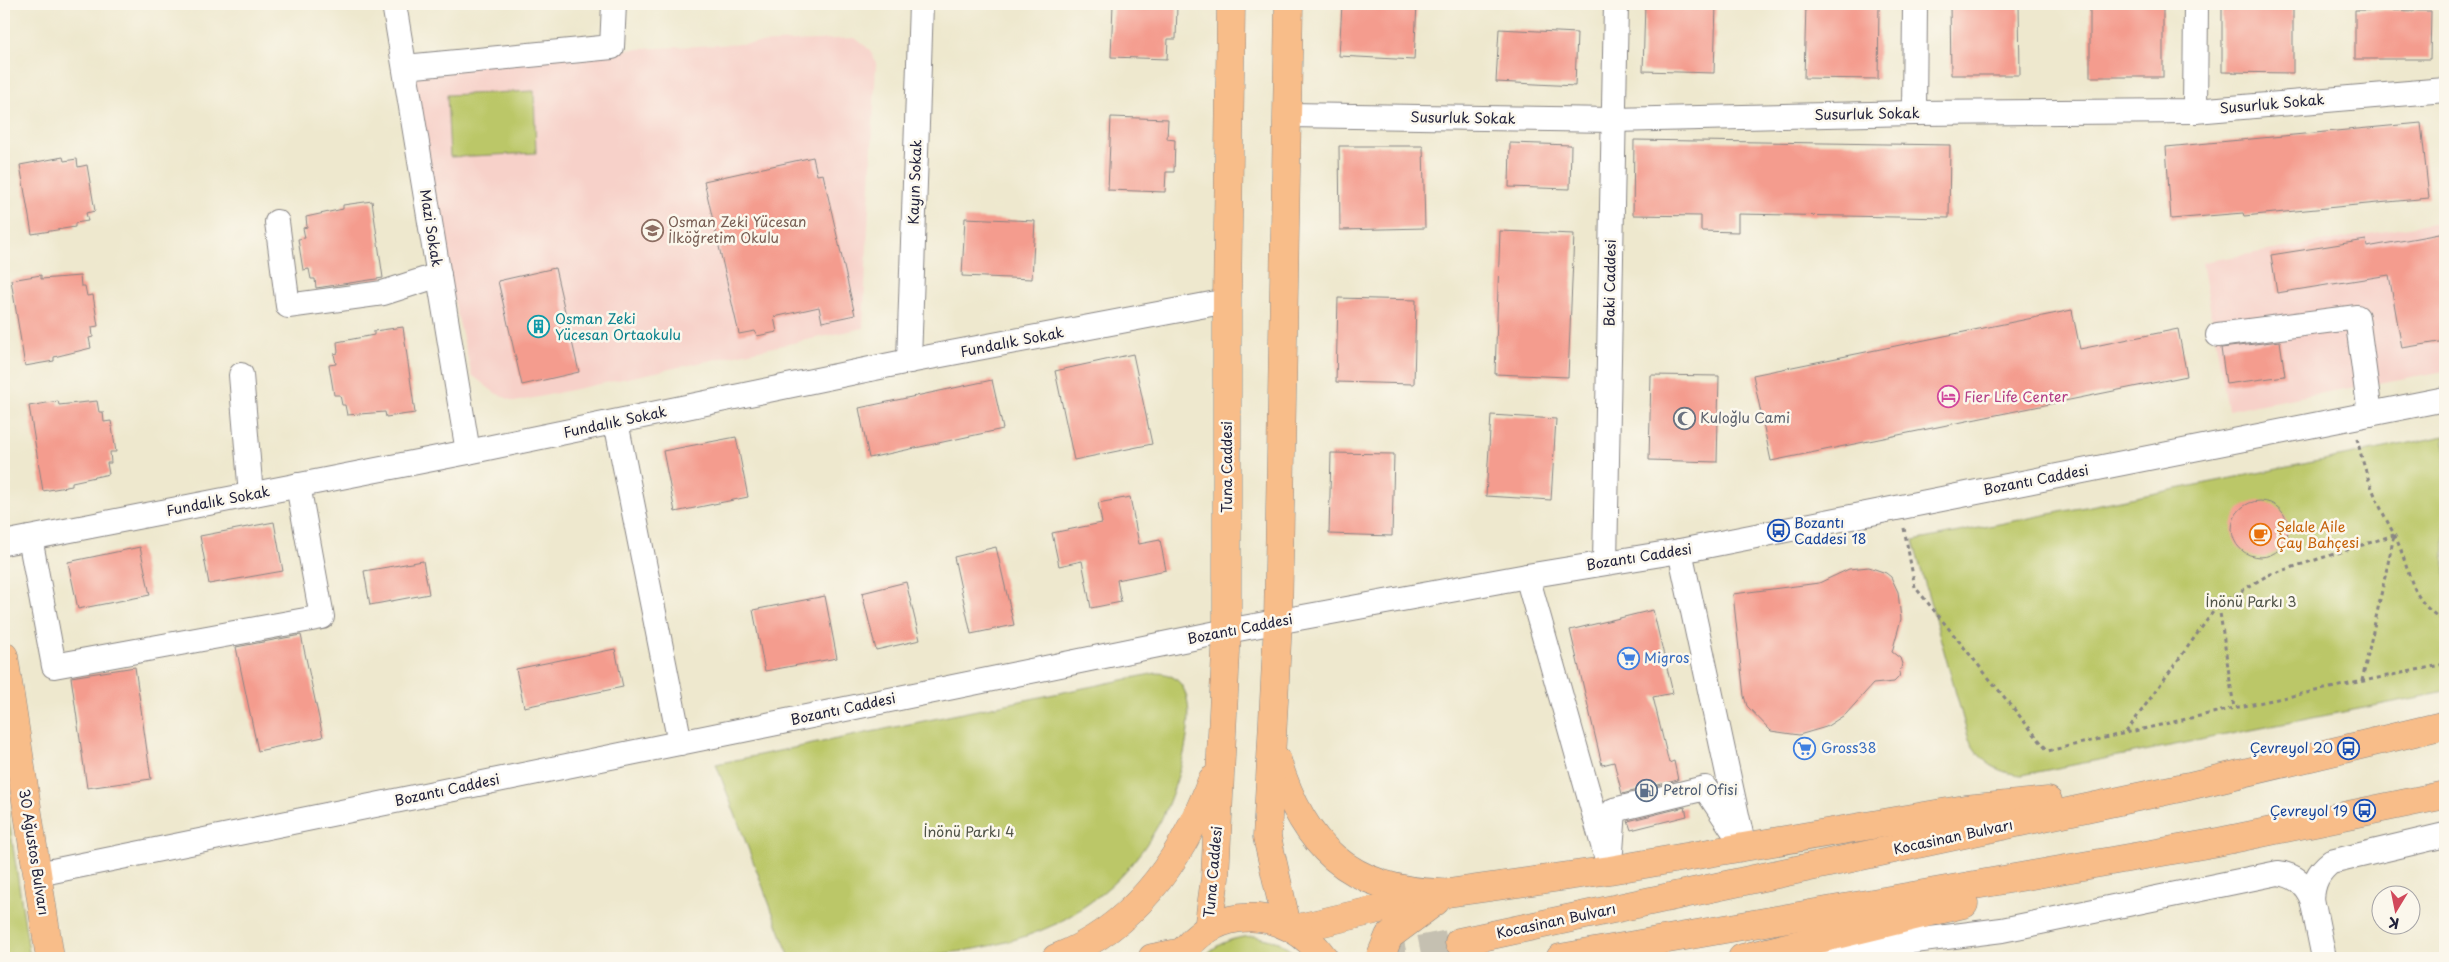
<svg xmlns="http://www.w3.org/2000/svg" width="2449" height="962" viewBox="0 0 2449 962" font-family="'Playpen Sans',sans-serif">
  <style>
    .built { fill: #f7d1c9 }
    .green { fill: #bbc768; stroke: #6e7452 }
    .building { fill: #f49c8e }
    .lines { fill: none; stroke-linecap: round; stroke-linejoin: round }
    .highway-tunnel { stroke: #c5c0b1; stroke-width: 28; stroke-dasharray: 28 14; stroke-linecap: butt }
    .minor-casing { stroke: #888584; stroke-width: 26 }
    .major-casing { stroke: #888584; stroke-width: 29 }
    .highway-casing { stroke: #888584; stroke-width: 29 }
    .path { stroke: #888584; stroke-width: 3; stroke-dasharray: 4 4; stroke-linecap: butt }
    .minor { stroke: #fff; stroke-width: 24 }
    .major { stroke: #f8bd89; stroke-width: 28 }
    .highway { stroke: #f8bd89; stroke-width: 28 }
    .labels { text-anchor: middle; stroke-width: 5; stroke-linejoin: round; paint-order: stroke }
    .street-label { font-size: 14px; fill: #22223b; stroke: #fbf7ec }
    .education-label { font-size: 14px; fill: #785e54; stroke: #fbf7ec; text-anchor: start }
    .culture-label { font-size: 14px; fill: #0d838f; stroke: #fbf7ec; text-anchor: start }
    .hotel-label { font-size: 14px; fill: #b23c85; stroke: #fbf7ec; text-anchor: start }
    .worship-label { font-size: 14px; fill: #5b616d; stroke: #fbf7ec; text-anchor: start }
    .transit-label { font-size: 14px; fill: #164399; stroke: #fbf7ec; text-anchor: end }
    .food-label { font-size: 14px; fill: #c56008; stroke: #fbf7ec; text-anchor: start }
    .park-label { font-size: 14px; fill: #505448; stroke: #fbf7ec }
    .shop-label { font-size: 14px; fill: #366cbe; stroke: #fbf7ec; text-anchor: start }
    .service-label { font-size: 14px; fill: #4e5e75; stroke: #fbf7ec; text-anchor: start }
  </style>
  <rect width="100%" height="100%" fill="#fbf7ec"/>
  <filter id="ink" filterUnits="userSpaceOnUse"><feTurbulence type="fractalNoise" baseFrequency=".02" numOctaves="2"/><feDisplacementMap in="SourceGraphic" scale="10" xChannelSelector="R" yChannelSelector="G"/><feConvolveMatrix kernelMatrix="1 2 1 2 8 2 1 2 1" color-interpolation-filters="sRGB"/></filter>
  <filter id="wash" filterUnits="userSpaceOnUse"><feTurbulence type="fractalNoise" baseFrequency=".0096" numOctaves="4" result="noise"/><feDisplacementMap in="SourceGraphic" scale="20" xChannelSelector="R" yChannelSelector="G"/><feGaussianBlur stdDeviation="1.12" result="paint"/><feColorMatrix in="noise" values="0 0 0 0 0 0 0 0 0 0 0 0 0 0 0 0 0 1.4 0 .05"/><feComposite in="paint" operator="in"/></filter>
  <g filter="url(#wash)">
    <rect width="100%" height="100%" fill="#eee8ce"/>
    <g class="built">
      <polygon points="855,38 870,50 876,63 863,328 515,402 495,393 472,375 413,132 410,79 441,59"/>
      <polygon points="2445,221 2445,371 2228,410 2202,262"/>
    </g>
    <g class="green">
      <polygon points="534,91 536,153 450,157 447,95"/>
      <path d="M2445 436V692L2022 775C1997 773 1981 762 1969 740L1913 541Z"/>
      <path d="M1156 673C1218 673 1176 791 1160 822 1153 834 1146 846 1137 857 1116 885 1087 907 1056 924 975 962 878 958 790 958L716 764Z"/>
      <polygon points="4,787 30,958 5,958 4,950"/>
      <path d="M1254 936 1279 942 1301 958H1203C1216 943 1234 937 1254 936Z"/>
    </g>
    <g id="blocks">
      <g class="building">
        <polygon points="1113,4 1170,4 1170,6 1177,6 1176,39 1168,39 1167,59 1111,57"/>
        <polygon points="1342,4 1417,4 1414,60 1339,56"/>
        <polygon points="1645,4 1716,4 1714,73 1643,71"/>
        <polygon points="1806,4 1879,4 1878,79 1804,78"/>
        <polygon points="1950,4 2019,4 2020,75 1951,75"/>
        <rect x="2090" y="4" width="73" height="73"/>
        <polygon points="2222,4 2293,4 2293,73 2222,72"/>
        <polygon points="2355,10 2431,11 2430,59 2355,59"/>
        <polygon points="1499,29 1577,33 1575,86 1496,82"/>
        <polygon points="1111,117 1168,119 1167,139 1175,140 1174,172 1166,172 1165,192 1108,190"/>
        <polygon points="2421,123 2429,198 2244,216 2243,213 2171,219 2166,147"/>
        <polygon points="1634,140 1950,145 1949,218 1738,214 1738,232 1701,231 1701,216 1633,215"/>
        <polygon points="1510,143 1571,145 1570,189 1509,187"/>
        <polygon points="1339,146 1423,146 1425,228 1340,230"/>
        <polygon points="63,157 64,161 77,159 78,167 87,165 95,211 86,213 88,221 75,223 75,227 32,234 20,165"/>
        <polygon points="813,157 817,175 823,174 855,315 822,322 819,307 774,317 777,332 757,336 755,331 739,334 704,181"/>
        <polygon points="372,201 383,278 316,288 315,279 311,279 309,269 303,270 298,239 305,238 303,228 307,227 306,217 343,209 343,205"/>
        <polygon points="965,218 1035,221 1032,279 962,276"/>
        <polygon points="1500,231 1574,234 1568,377 1495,374"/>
        <polygon points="2445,233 2445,341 2402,348 2389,275 2277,293 2271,255 2366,240 2367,247"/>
        <polygon points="555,268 579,372 522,385 498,281"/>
        <polygon points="41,275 41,279 80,276 81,286 85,286 87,296 93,295 98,326 92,327 93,337 89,338 91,348 54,357 54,361 25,366 11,280"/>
        <polygon points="1338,298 1416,300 1414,384 1336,382"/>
        <polygon points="2072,310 2080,349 2178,329 2187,376 1771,461 1753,375"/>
        <polygon points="403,327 415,413 386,417 385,412 347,415 345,405 342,405 340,395 334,395 329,365 336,364 334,354 338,353 337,342 374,335 374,331"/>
        <polygon points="2280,341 2285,376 2226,384 2221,348"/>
        <polygon points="1133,354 1152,444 1074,460 1055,371"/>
        <polygon points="1651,375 1719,376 1717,462 1649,460"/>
        <polygon points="992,380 1003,429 869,458 859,408"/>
        <polygon points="58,401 59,405 97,401 99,412 103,412 104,422 111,421 116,452 110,452 111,463 107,463 109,474 72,482 72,486 43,491 29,406"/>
        <polygon points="1491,415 1556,419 1551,500 1486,496"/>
        <polygon points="736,437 748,497 675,512 663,451"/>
        <polygon points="1331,453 1394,454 1392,536 1329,534"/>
        <polygon points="1130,497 1139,544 1160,540 1166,570 1117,580 1121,602 1091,608 1082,561 1059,566 1052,533 1102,523 1098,503"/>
        <circle cx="2260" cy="529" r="28"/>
        <polygon points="274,522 283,571 209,584 200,536"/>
        <polygon points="140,547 150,595 78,609 68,562"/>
        <polygon points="996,547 1014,625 971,634 954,557"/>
        <polygon points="423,561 429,594 370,605 364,571"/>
        <polygon points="1869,567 1886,573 1891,577 1898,592 1901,619 1892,652 1900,658 1902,664 1899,677 1894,682 1873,684 1846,714 1826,727 1799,735 1771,731 1747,706 1744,696 1733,594 1819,583 1849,569"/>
        <polygon points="906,582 920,640 876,650 862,593"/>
        <polygon points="825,596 837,658 765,671 753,610"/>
        <polygon points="1653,610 1673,693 1653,697 1669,763 1674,761 1678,780 1622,794 1614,762 1602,765 1570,630"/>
        <polygon points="301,635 323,737 258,751 236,647"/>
        <polygon points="615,649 623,687 524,707 516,669"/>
        <polygon points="135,667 151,779 87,788 71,677"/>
        <polygon points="1685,807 1687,816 1631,830 1628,821"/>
      </g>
    </g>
  </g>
  <g filter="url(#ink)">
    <use href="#blocks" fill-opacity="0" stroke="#888584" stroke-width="1"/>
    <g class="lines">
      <polyline class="highway-tunnel" points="1379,958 1459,942"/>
      <defs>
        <g id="minor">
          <polyline points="394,4 468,452"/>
          <polyline points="405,67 612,47 614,4"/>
          <polyline points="2195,111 2196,4"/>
          <polyline points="1914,113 1915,4"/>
          <polyline points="1289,115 1613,120 1914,113 2195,111 2445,90"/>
          <polyline points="277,222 288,306 383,293 439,275"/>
          <polyline points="2218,335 2357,317 2370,414"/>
          <polyline points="909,361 921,4"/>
          <polyline points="241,375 251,495"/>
          <polyline points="616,422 680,743"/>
          <polyline points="30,538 54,666 322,617 298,485"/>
          <polyline points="4,543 468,452 909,361 1227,301"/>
          <polyline points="1680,551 1744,848"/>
          <polyline points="1605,562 1616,4"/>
          <polyline points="1527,576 1610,870"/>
          <polyline points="1611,851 1614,810 1705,788 1737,836"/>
          <polyline points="38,874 1227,631 1527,576 1680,551 2445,399"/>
          <path d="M2312 899C2313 883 2318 872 2331 862L2445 835"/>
          <path d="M1795 956 2002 930 2278 873C2295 875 2305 883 2312 899L2324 958"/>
        </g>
        <g id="major">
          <polyline points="4,656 50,958"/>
          <path d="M1277 760C1303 845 1349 891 1441 893"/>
          <polyline points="1287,925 1267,837 1278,622 1289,4"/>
          <polyline points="1208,929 1215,878 1227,631 1227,301 1231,4"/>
          <path d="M1056 958C1136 927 1183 857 1212 780"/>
        </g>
        <g id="highway">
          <polyline points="1294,929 1448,893 1610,870 1965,809 2048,801"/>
          <polyline points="1459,942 2189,786 2445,725"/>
          <polyline points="1152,958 1183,952"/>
          <path d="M1179 958C1214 902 1288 906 1324 958"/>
          <polyline points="1380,958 1389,936 1436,901"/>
          <polyline points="1560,958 2213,843 2445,795"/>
          <polyline points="1742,958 1964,904"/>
        </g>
      </defs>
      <use href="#minor" class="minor-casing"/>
      <use href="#major" class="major-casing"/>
      <use href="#highway" class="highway-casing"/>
      <g class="path">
        <path d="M2357 438C2365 475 2376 501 2394 534 2411 568 2408 601 2445 621"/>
        <polyline points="1904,528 1915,587 2048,751 2234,708 2445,664"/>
        <polyline points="2219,606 2234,708"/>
        <polyline points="2362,681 2394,536"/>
        <polyline points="2126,732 2218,605 2268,575 2394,535"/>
      </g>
      <use href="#minor" class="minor"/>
      <use href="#major" class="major"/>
      <use href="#highway" class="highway"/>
    </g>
  </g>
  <defs>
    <symbol id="school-ring" viewBox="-11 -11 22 22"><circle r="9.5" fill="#fbf7ec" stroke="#8d6e63" stroke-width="1.5"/><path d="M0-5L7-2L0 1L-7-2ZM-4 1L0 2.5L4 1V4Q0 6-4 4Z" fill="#8d6e63"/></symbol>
    <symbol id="building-ring" viewBox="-11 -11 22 22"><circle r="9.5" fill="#fbf7ec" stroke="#0f9aa8" stroke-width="1.5"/><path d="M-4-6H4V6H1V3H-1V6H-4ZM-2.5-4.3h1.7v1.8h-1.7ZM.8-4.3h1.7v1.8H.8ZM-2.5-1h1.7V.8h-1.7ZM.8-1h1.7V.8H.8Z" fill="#0f9aa8"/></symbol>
    <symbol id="hotel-ring" viewBox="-11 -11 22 22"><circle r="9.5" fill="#fbf7ec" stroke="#d1479c" stroke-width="1.5"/><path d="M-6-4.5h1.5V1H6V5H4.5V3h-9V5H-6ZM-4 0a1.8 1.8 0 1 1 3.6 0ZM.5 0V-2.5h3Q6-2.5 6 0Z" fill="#d1479c"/></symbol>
    <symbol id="mosque-ring" viewBox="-11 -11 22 22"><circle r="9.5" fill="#fbf7ec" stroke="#6b7280" stroke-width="1.5"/><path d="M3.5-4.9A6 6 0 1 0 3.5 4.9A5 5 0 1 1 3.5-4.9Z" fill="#6b7280"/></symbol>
    <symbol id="bus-ring" viewBox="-11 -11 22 22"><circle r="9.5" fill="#fbf7ec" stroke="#1a4fb4" stroke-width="1.5"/><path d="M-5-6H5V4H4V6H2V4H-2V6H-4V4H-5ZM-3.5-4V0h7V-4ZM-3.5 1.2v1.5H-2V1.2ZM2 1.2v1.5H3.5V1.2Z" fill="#1a4fb4"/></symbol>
    <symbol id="cafe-ring" viewBox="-11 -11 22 22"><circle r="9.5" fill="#fbf7ec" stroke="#e8710a" stroke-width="1.5"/><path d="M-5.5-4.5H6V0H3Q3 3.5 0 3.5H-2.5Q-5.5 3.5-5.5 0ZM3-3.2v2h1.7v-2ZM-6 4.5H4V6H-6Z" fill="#e8710a"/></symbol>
    <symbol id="supermarket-ring" viewBox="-11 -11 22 22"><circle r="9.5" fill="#fbf7ec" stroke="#3f7fe0" stroke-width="1.5"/><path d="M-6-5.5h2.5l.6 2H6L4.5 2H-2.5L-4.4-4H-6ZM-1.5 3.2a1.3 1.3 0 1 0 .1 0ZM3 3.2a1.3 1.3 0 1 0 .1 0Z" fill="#3f7fe0"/></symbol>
    <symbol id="fuel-ring" viewBox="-11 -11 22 22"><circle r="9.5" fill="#fbf7ec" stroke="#5c6f8a" stroke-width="1.5"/><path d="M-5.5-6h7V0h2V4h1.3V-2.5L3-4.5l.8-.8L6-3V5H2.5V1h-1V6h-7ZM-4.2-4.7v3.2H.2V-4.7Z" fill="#5c6f8a"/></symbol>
  </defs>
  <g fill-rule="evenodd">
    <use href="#school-ring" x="640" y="218" width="25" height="25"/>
    <use href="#building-ring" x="526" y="314" width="25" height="25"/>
    <use href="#hotel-ring" x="1936" y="384" width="25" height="25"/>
    <use href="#mosque-ring" x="1672" y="406" width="25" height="25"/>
    <use href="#bus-ring" x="1766" y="518" width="25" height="25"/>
    <use href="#cafe-ring" x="2248" y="522" width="25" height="25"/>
    <use href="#supermarket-ring" x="1616" y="646" width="25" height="25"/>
    <use href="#supermarket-ring" x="1792" y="736" width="25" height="25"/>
    <use href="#bus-ring" x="2336" y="736" width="25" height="25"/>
    <use href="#fuel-ring" x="1634" y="778" width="25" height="25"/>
    <use href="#bus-ring" x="2352" y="798" width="25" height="25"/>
  </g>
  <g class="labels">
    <g class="street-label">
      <text transform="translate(2272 104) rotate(-5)" y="5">Susurluk Sokak</text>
      <text transform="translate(1867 114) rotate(-1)" y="5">Susurluk Sokak</text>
      <text transform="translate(1463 118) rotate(1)" y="5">Susurluk Sokak</text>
      <text transform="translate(915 182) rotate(-88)" y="5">Kayın Sokak</text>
      <text transform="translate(431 228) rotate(81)" y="5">Mazi Sokak</text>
      <text transform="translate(1610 283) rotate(-89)" y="5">Baki Caddesi</text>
      <text transform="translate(1012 342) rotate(-11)" y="5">Fundalık Sokak</text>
      <text transform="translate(615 422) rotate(-12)" y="5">Fundalık Sokak</text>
      <text transform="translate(1227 467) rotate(-90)" y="5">Tuna Caddesi</text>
      <text transform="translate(2036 480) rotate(-11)" y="5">Bozantı Caddesi</text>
      <text transform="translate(218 501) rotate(-11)" y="5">Fundalık Sokak</text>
      <text transform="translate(1639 557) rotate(-9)" y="5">Bozantı Caddesi</text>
      <text transform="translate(1240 629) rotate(-11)" y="5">Bozantı Caddesi</text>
      <text transform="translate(843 709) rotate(-12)" y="5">Bozantı Caddesi</text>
      <text transform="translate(447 790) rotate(-12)" y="5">Bozantı Caddesi</text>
      <text transform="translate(1953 837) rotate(-12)" y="5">Kocasinan Bulvarı</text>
      <text transform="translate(34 852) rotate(81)" y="5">30 Ağustos Bulvarı</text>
      <text transform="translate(1213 872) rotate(-85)" y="5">Tuna Caddesi</text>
      <text transform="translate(1556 921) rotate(-12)" y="5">Kocasinan Bulvarı</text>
    </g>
    <g class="education-label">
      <text x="668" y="227">Osman Zeki Yücesan<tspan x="668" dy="16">İlköğretim Okulu</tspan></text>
    </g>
    <g class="culture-label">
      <text x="555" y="324">Osman Zeki<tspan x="555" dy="16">Yücesan Ortaokulu</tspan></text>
    </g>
    <g class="hotel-label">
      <text x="1964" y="402">Fier Life Center</text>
    </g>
    <g class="worship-label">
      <text x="1700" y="423">Kuloğlu Cami</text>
    </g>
    <g class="transit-label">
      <text x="1794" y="528" text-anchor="start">Bozantı<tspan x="1794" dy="16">Caddesi 18</tspan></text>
      <text x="2333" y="753">Çevreyol 20</text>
      <text x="2348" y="816">Çevreyol 19</text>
    </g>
    <g class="food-label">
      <text x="2276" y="532">Şelale Aile<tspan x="2276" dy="16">Çay Bahçesi</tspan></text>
    </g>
    <g class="park-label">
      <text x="2251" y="607">İnönü Parkı 3</text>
      <text x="969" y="837">İnönü Parkı 4</text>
    </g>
    <g class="shop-label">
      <text x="1644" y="663">Migros</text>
      <text x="1821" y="753">Gross38</text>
    </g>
    <g class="service-label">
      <text x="1663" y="795">Petrol Ofisi</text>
    </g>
  </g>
  <rect width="2449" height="962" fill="none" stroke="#fbf7ec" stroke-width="20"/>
  <g transform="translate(2396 910) rotate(190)"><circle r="24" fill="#fbf7ec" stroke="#a4a2a5"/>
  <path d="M0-4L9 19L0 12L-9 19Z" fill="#d1495b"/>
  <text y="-8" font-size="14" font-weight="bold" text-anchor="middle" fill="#22223b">K</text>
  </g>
</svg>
